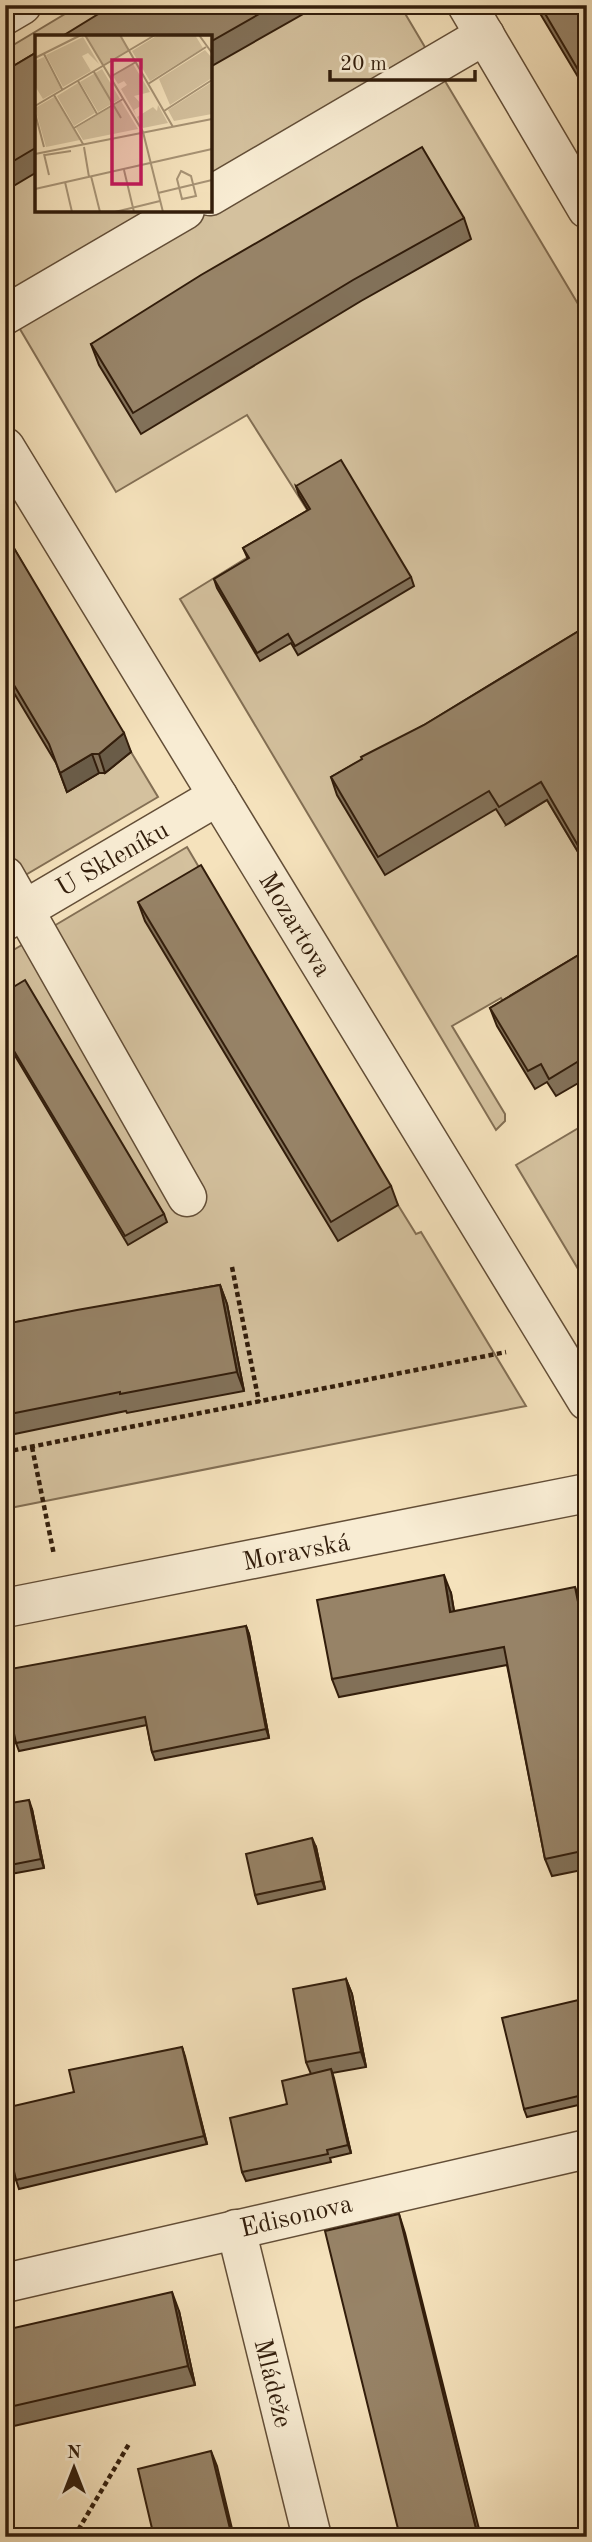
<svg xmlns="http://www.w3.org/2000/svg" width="592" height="2542" viewBox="0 0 592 2542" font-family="'Old Standard TT',serif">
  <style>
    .green { fill: #d4c19e; stroke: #836f54; stroke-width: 2 }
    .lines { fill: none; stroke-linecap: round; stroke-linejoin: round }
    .minor-casing { stroke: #634e37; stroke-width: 41 }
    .path { stroke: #321d0b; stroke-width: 4.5; stroke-dasharray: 5 3.5; stroke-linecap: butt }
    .minor { stroke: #f8ecd3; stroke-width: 38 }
    .wall { fill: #827159; stroke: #321d0b; stroke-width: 2 }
    .shaded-wall { fill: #6a5c48; stroke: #321d0b; stroke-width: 2 }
    .building { fill: #978367; stroke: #321d0b; stroke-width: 2 }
    .labels { text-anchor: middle; stroke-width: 5; stroke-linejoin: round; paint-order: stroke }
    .street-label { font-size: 26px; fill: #321d0b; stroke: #f8ecd3 }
    .inset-road { fill: none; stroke: #a79375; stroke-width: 2 }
    .view { fill: #c2185b; fill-opacity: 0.15; stroke: #c2185b; stroke-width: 3.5 }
    .inset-edge { fill: none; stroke: #321d0b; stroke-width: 3.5 }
  </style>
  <rect width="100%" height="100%" fill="#f5e2bc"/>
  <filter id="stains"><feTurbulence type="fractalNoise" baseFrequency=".00286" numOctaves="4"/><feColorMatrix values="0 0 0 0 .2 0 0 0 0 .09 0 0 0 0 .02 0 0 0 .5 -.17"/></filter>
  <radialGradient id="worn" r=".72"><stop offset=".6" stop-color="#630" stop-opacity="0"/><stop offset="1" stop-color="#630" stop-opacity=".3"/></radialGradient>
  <g class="green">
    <polygon points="80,5 400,5 429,54 210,181 210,37 37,37 37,210 160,210 5,302 5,50"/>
    <polygon points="442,76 587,319 587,648 506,825 547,800 587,867 587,972 512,1016 501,998 452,1026 505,1114 505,1121 496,1130 180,599 287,533 318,527 247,415 116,492 17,324"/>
    <polygon points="5,542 158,797 5,887"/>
    <polygon points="187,847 398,1205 416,1234 421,1232 526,1406 5,1509 5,955"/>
    <polygon points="587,1123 587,1284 516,1165"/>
  </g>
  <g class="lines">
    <defs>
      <g id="minor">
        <polyline points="467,5 587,209"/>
        <polyline points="5,15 22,5"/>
        <polyline points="210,196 485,35"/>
        <polyline points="5,315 185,210"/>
        <polyline points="5,447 587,1401"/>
        <polyline points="5,876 187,1197"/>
        <polyline points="5,921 218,796"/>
        <polyline points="5,1608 587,1493"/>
        <polyline points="236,2229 312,2537"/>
        <polyline points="5,2283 587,2149"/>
      </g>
    </defs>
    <use href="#minor" class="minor-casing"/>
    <g class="path">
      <polyline points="232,1267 259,1402"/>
      <polyline points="32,1447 54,1555"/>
      <polyline points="5,1452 506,1352"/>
      <polyline points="74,2537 129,2444"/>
    </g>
    <use href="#minor" class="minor"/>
  </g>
  <g class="wall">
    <polygon points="113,5 319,5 210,67 210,37"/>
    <polygon points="535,5 587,5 587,92"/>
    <polygon points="37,52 37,172 5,191 5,71"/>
    <polygon points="464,218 471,239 361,301 141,434 99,365 91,344"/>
    <polygon points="296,486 411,577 414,586 298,655 291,643 260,661 217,588 214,579 248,559 243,548 308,510 299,495"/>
    <polygon points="5,533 131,752 105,773 99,773 67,792 56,763 5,678"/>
    <polygon points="587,626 587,867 547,800 506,825 496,809 385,875 337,795 331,777 424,725"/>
    <polygon points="138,902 391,1186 398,1205 338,1241 145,921"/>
    <polygon points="587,950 587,1078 556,1096 547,1082 535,1089 497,1026 490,1008"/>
    <polygon points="5,992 164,1214 167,1222 128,1245 5,1039"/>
    <polygon points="220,1285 227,1304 244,1391 127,1413 126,1411 5,1436 5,1324"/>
    <polygon points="451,1593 454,1611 582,1605 587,1631 587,1869 552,1876 545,1859 507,1665 339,1697 332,1679"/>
    <polygon points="246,1626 249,1634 269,1738 155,1760 152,1752 147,1725 19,1751 16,1743"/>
    <polygon points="5,1804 32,1809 44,1868 5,1875"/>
    <polygon points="316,1847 325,1889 258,1904 255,1895"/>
    <polygon points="346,1979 352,1994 366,2067 332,2073 351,2153 330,2158 331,2162 246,2181 242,2172 287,2104 311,2074 306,2062"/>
    <polygon points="587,1998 587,2103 527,2117 524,2109"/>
    <polygon points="182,2047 207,2144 19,2189 16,2180 74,2092"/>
    <polygon points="179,2311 195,2385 5,2428 5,2330"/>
  </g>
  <g class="shaded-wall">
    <polygon points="124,733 131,752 105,773 99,754"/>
    <polygon points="92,754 99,773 67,792 60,773"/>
    <polygon points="220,1285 227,1304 244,1391 237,1372"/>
    <polygon points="444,1575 451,1593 457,1629 450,1612"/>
    <polygon points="575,1587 582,1605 587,1631 587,1646"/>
    <polygon points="246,1626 249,1634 269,1738 266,1729"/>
    <polygon points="29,1800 32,1809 44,1868 41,1859"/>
    <polygon points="312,1838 316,1847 325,1889 322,1881"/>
    <polygon points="346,1979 352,1994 366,2067 361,2052"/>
    <polygon points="182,2047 185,2056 207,2144 204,2136"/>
    <polygon points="331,2069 334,2078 351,2153 348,2145"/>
    <polygon points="399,2214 405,2233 481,2537 478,2537"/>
    <polygon points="172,2292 179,2311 195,2385 188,2366"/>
    <polygon points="211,2451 217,2466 234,2537 232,2537"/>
  </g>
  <g class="building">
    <polygon points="113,5 275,5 210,42 210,37 61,37"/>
    <polygon points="540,5 587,5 587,85"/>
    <polygon points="37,52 37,147 5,166 5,71"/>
    <polygon points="422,147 464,218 353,280 133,413 91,344 201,275"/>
    <polygon points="341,460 411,577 295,646 288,634 257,653 214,579 249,558 243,548 310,509 296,486"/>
    <polygon points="5,533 124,733 99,754 92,754 60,773 49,744 5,670"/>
    <polygon points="587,626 587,861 541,782 499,807 489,791 378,857 331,777 362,759 361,757 424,725"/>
    <polygon points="201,865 391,1186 331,1222 138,902"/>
    <polygon points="587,950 587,1056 549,1079 541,1064 528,1071 490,1008"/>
    <polygon points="25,980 164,1214 125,1236 5,1036 5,992"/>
    <polygon points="220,1285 237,1372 120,1394 120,1392 5,1415 5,1324 77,1310"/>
    <polygon points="444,1575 450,1612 575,1587 587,1646 587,1850 545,1859 504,1647 332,1679 317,1600"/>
    <polygon points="246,1626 266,1729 152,1752 145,1717 16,1743 5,1692 5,1670"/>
    <polygon points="29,1800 41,1859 5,1866 5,1804"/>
    <polygon points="312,1838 322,1881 255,1895 246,1854"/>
    <polygon points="346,1979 361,2052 306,2062 293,1989"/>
    <polygon points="587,1998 587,2094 524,2109 502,2018"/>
    <polygon points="182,2047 204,2136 16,2180 5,2133 5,2108 74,2092 69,2070"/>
    <polygon points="331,2069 348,2145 327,2150 328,2154 242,2172 230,2118 287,2104 282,2081"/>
    <polygon points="399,2214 478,2537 400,2537 325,2231"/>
    <polygon points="172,2292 188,2366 5,2408 5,2330"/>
    <polygon points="211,2451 232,2537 154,2537 138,2469"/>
  </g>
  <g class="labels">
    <g class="street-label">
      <text transform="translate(112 858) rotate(-30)" y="9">U Skleníku</text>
      <text transform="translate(296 924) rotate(59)" y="9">Mozartova</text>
      <text transform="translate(296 1551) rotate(-11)" y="9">Moravská</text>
      <text transform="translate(296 2215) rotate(-13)" y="9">Edisonova</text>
      <text transform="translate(274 2383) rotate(76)" y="9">Mládeže</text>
    </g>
  </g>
  <g transform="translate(35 35)">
    <rect width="177" height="177" fill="#f5e2bc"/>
    <path d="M50 0H85L94 16 68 31ZM123 0H160L168 13 115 46 97 16ZM48 2 64 29 53 18 47 21 56 36 28 52 11 20ZM170 15 177 23V43L135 70 124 44ZM9 22 26 54 8 64 0 51V26ZM98 29 115 57 99 61 107 70 99 75 101 80 86 54 92 50 89 46 83 49 78 41ZM67 34 85 64 63 77 45 47ZM177 47V79L139 86 133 75ZM43 48 60 78 39 91 22 61ZM19 62 45 105 11 112 0 73ZM86 66 103 94 48 105 41 93ZM123 70 133 88 108 93 102 82 118 72 122 76Z" fill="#d4c19e"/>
    <path class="inset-road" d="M50 0 108 97 128 177M85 0 138 92M164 0 177 18M9 19 27 54M0 23 46 0M59 37 86 83M75 42 101 27M43 46 62 79M113 49 171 12M19 60 48 109M0 71 120 0M129 76 177 45M0 78 9 112M39 93 88 64M49 112 54 142M0 119 177 84M9 119 14 140M10 120 36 116M89 135 99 177M146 136 156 141 161 161 147 164 142 144ZM56 141 65 177M30 147 37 177M0 154 177 114M123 158 177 145M80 177 125 166"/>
    <path class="view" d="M77 25H106V149H77Z"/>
    <rect width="177" height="177" class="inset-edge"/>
  </g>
  <rect width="592" height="2542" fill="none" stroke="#f5e2bc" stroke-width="28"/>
  <rect x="7" y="7" width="578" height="2528" fill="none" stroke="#321d0b" stroke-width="3.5"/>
  <rect x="14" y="14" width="564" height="2514" fill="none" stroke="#321d0b" stroke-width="2"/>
  <g transform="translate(74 2468)" stroke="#f8ecd3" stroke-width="5" paint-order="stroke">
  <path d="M0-5L12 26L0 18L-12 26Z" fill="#321d0b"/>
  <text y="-10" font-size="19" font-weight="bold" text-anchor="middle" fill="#321d0b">N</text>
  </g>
  <path d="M330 70v10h145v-10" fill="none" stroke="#321d0b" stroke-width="3.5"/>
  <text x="340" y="70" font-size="21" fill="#321d0b" stroke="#f8ecd3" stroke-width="5" paint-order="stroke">20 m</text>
  <rect width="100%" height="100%" filter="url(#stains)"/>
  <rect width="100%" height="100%" fill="url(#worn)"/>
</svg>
